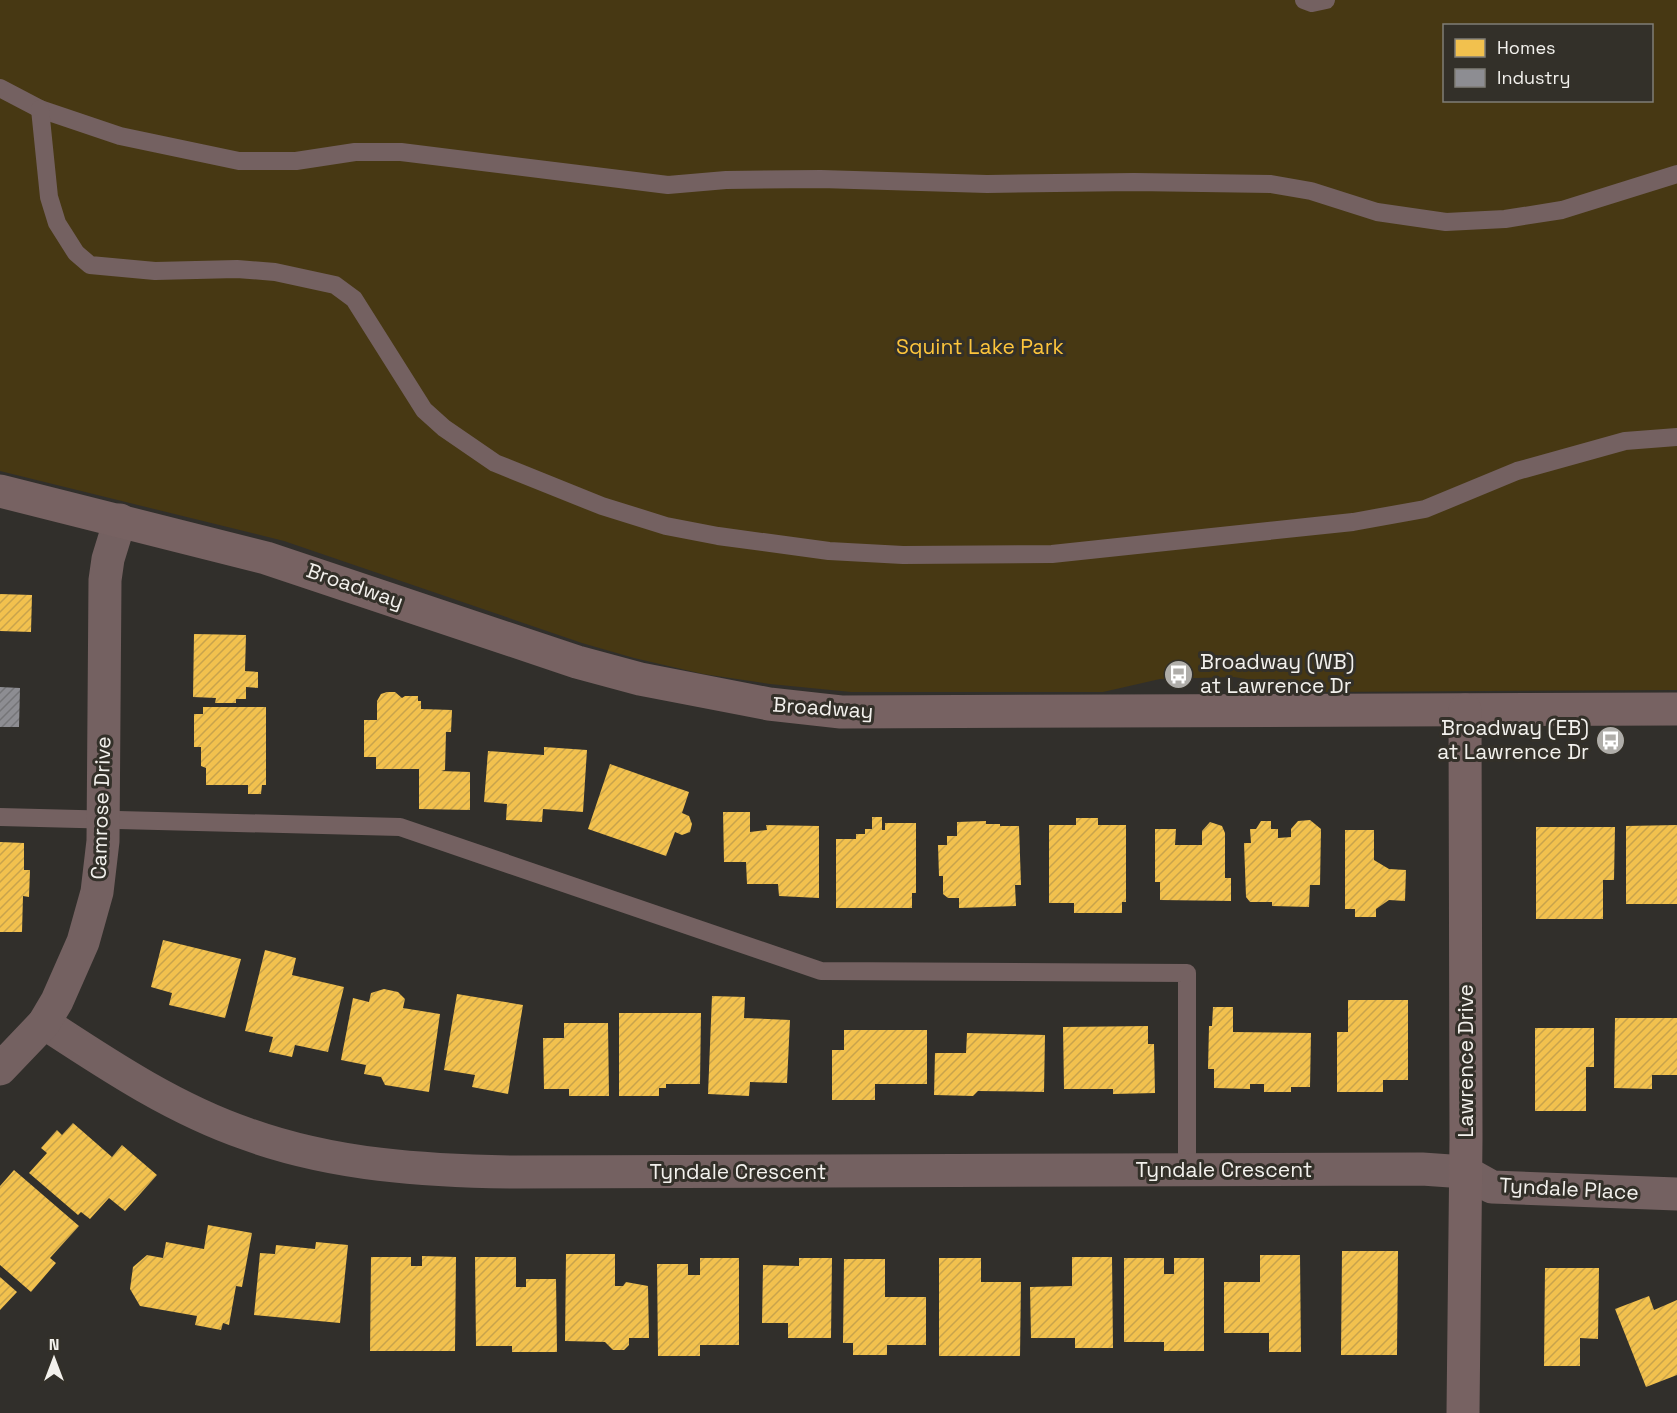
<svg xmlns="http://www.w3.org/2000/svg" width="1677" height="1413" viewBox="0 0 1677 1413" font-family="'Space Grotesk',sans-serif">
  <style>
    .park { fill: #473813; fill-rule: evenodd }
    .homes { fill: url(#homes-hatch) }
    .industry { fill: url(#industry-hatch) }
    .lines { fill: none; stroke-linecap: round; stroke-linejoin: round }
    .lane { stroke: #746161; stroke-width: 18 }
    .street { stroke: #746161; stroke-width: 33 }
    .secondary { stroke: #776262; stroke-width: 33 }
    .labels { text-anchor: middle; stroke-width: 6; stroke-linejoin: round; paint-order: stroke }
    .park-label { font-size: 21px; fill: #fdc53c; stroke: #333029 }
    .street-label { font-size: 21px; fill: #f3f1ed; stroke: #333029 }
    .poi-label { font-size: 21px; fill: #f3f1ed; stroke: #333029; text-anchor: start }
  </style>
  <defs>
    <pattern id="homes-hatch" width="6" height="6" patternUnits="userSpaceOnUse" patternTransform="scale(1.5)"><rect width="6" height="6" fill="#f2c14e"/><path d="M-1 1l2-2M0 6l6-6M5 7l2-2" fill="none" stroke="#c8a34c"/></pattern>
    <pattern id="industry-hatch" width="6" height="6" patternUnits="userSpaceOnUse" patternTransform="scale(1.5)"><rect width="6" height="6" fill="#8d8d92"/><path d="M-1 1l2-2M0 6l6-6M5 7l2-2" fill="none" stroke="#757578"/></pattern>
  </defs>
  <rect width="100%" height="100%" fill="#312f2b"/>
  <path class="park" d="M0 0H1677V690L1326 692 1234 677 1160 679 1103 692H851L770 684 703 674 634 658 582 643 284 541 0 471ZM1444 26H1652V100H1444Z"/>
  <g class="homes">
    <polygon points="0,594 32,595 31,632 0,631"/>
    <polygon points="194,634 246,635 245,671 258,672 258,688 246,687 246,699 236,699 236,703 215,703 216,698 193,697"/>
    <polygon points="387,692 395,692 402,698 405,696 418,696 418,701 421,701 421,709 452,710 451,732 446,732 445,770 441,771 470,772 470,810 419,809 419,769 376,769 376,757 364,757 364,720 377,720 377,701 381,694"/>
    <polygon points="203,707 266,707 266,785 262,785 261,794 248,794 248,785 206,785 206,768 201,766 201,747 194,747 194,714 203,714"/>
    <polygon points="544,747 587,750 583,812 543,809 542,822 506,820 507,804 484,802 488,751 544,755"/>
    <polygon points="610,764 689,792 682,813 689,816 692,824 690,832 682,835 675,832 666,856 588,829"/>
    <polygon points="723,812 750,812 750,832 767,830 766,825 819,826 819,898 779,896 778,884 747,884 746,862 724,862"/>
    <polygon points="872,817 882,817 882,830 885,830 885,823 916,823 916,893 912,893 912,908 836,908 836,839 856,839 856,834 865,834 865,829 872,829"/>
    <polygon points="1076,818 1098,818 1098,825 1126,825 1126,902 1122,902 1122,913 1074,913 1074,903 1049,903 1049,825 1076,825"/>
    <polygon points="1310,820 1321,829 1320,885 1310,885 1309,907 1272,906 1272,902 1250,902 1246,897 1244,843 1251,843 1250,829 1256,829 1261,821 1271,821 1271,829 1278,829 1278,838 1291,837 1291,829 1298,821"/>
    <polygon points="986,821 986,824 1000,824 1000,826 1019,826 1021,885 1015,885 1016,906 959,908 959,898 948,898 943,894 943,876 939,876 938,845 947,845 947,836 957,836 957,822"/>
    <polygon points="1210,822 1222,826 1225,833 1225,878 1231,878 1231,901 1160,900 1160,882 1155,882 1155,829 1176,829 1175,845 1202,845 1202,831"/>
    <polygon points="1677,825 1677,904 1626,904 1626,826"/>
    <polygon points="1536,827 1615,827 1614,880 1603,880 1603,919 1536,919"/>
    <polygon points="1345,830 1374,830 1374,860 1389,869 1406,870 1405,901 1389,900 1376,909 1376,917 1355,917 1355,909 1345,909"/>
    <polygon points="0,842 24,843 24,870 30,870 29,897 23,896 22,932 0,932"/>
    <polygon points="163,940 241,959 225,1018 169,1005 172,993 151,987"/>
    <polygon points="265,950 296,958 292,975 344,987 328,1052 295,1045 292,1057 269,1052 273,1037 245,1031"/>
    <polygon points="384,989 398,992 405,999 403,1008 440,1014 429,1092 385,1085 381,1077 364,1074 366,1065 341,1060 353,998 369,1002 371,993"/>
    <polygon points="457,994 523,1005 508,1094 472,1087 475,1075 444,1070"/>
    <polygon points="712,996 745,997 744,1018 790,1020 787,1083 750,1082 749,1096 708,1094"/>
    <polygon points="1348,1000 1408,1000 1408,1080 1383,1080 1383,1092 1337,1092 1337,1032 1348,1032"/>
    <polygon points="1213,1007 1233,1007 1233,1032 1311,1033 1310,1087 1291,1087 1291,1092 1264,1092 1264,1084 1250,1084 1250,1089 1214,1088 1214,1069 1208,1069 1209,1026 1212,1026"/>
    <polygon points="619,1013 701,1013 700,1084 666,1084 666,1088 659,1088 659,1096 619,1096"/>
    <polygon points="1615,1018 1677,1018 1677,1075 1652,1075 1652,1089 1614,1088"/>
    <polygon points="564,1023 608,1023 609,1096 569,1096 569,1089 544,1089 543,1038 564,1038"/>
    <polygon points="1148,1026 1148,1044 1154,1044 1155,1093 1113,1094 1113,1089 1064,1089 1063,1027"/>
    <polygon points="1535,1028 1594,1028 1594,1067 1586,1067 1586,1111 1535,1111"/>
    <polygon points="844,1030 927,1030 927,1084 875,1084 875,1100 832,1100 832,1050 844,1050"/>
    <polygon points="967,1033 1045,1035 1044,1092 978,1091 973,1096 934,1095 935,1053 966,1053"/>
    <polygon points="73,1123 112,1157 122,1145 157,1175 125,1211 109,1198 90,1219 81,1212 78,1215 29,1173 47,1153 41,1148 57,1130 62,1135"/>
    <polygon points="14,1170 79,1226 50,1258 56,1263 31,1292 0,1265 0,1186"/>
    <polygon points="208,1225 252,1233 242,1287 236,1286 229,1325 223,1323 221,1330 195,1325 197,1316 140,1306 130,1289 133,1267 147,1255 163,1258 166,1242 204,1249"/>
    <polygon points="316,1242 348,1245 340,1323 254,1315 260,1253 275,1254 276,1245 315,1249"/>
    <polygon points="1342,1251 1398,1251 1397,1355 1341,1355"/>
    <polygon points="566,1254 615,1254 615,1286 623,1286 626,1282 648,1286 649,1338 629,1338 629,1345 624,1350 613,1350 605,1342 565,1341"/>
    <polygon points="1260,1255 1300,1255 1301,1352 1269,1352 1269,1333 1224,1333 1224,1282 1260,1282"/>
    <polygon points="422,1256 456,1257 455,1351 370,1351 371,1257 411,1257 411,1266 422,1266"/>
    <polygon points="475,1257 516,1257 516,1287 526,1287 526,1279 556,1279 557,1352 512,1352 512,1346 476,1346"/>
    <polygon points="1072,1257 1112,1257 1113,1348 1075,1348 1075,1338 1031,1338 1030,1287 1072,1286"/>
    <polygon points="700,1258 739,1258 739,1345 700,1345 700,1356 658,1356 657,1264 688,1264 688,1275 700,1275"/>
    <polygon points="799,1258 832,1258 831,1338 788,1338 788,1323 762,1323 763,1265 799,1266"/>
    <polygon points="939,1258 981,1258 981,1282 1021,1282 1020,1356 939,1356"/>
    <polygon points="1124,1258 1164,1258 1164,1274 1174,1274 1174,1258 1204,1258 1204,1351 1164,1351 1164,1342 1124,1342"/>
    <polygon points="844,1259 885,1259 885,1297 926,1297 926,1345 887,1345 887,1355 853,1355 853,1343 843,1343"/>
    <polygon points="1545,1268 1599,1268 1598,1339 1580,1338 1580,1366 1544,1366"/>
    <polygon points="0,1277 17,1292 0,1310"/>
    <polygon points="1649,1296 1654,1310 1677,1300 1677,1375 1646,1387 1615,1309"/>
  </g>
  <polygon class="industry" points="0,687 20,688 19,727 0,727"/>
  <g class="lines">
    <g class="lane">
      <polyline points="1304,0 1312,3 1326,0"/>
      <polyline points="0,88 40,109 120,136 239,161 296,161 355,152 401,152 668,185 726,180 821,179 987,184 1134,182 1271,184 1311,191 1377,212 1446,222 1505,219 1562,210 1677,174"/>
      <polyline points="40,109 49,197 57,223 76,253 90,265 155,271 237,269 275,272 335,285 354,299 424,410 444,428 495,463 602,506 666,526 718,536 829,551 903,555 1052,554 1353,522 1425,509 1517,471 1625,441 1677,437"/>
      <polyline points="0,817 400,827 821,971 1187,973 1187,1171"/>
    </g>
    <g class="street">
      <path d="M44 1023C108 1065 174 1109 247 1134 333 1165 425 1171 516 1172L1422 1169 1465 1172 1492 1187 1677 1194"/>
      <polyline points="0,1069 44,1023 57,1001 83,942 97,892 103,841 105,580 108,559 120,520"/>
    </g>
    <g class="secondary">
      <polyline points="0,491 266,558 577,662 640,679 769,704 841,712 1677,709"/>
      <polyline points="1463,1413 1466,1139 1465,710"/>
    </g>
  </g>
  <defs>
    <symbol id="bus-disc" viewBox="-11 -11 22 22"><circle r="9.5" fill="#afada9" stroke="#333029"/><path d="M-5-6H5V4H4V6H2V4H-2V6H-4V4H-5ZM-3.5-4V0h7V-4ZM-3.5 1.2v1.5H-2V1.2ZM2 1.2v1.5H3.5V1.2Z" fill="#fff"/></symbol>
  </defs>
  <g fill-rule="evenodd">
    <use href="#bus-disc" x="1162" y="658" width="33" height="33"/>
    <use href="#bus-disc" x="1594" y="724" width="33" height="33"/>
  </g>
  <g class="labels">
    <g class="park-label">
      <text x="980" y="354">Squint Lake Park</text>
    </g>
    <g class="street-label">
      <text transform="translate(355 586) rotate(19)" y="7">Broadway</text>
      <text transform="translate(823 708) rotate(4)" y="7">Broadway</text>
      <text transform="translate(101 808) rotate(-88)" y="7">Camrose Drive</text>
      <text transform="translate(1466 1061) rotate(-90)" y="7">Lawrence Drive</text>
      <text x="1224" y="1177">Tyndale Crescent</text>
      <text x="738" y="1179">Tyndale Crescent</text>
      <text transform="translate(1569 1189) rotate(3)" y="7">Tyndale Place</text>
    </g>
    <g class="poi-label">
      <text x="1200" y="669">Broadway (WB)<tspan x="1200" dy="24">at Lawrence Dr</tspan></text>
      <text x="1589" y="735" text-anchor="end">Broadway (EB)<tspan x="1589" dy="24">at Lawrence Dr</tspan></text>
    </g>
  </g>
  <rect x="1443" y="24" width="210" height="78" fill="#333029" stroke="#807d77" stroke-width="1.5"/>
  <rect x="1455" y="39" width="30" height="18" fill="#f2c14e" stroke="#807d77" stroke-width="1.5"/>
  <text x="1497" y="54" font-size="18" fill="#f3f1ed">Homes</text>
  <rect x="1455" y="69" width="30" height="18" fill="#8d8d92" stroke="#807d77" stroke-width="1.5"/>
  <text x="1497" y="84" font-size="18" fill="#f3f1ed">Industry</text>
  <g transform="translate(54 1359)" stroke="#333029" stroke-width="4.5" paint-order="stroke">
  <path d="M0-4.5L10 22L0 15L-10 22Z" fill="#f3f1ed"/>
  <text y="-9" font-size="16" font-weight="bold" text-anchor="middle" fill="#f3f1ed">N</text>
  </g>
</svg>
